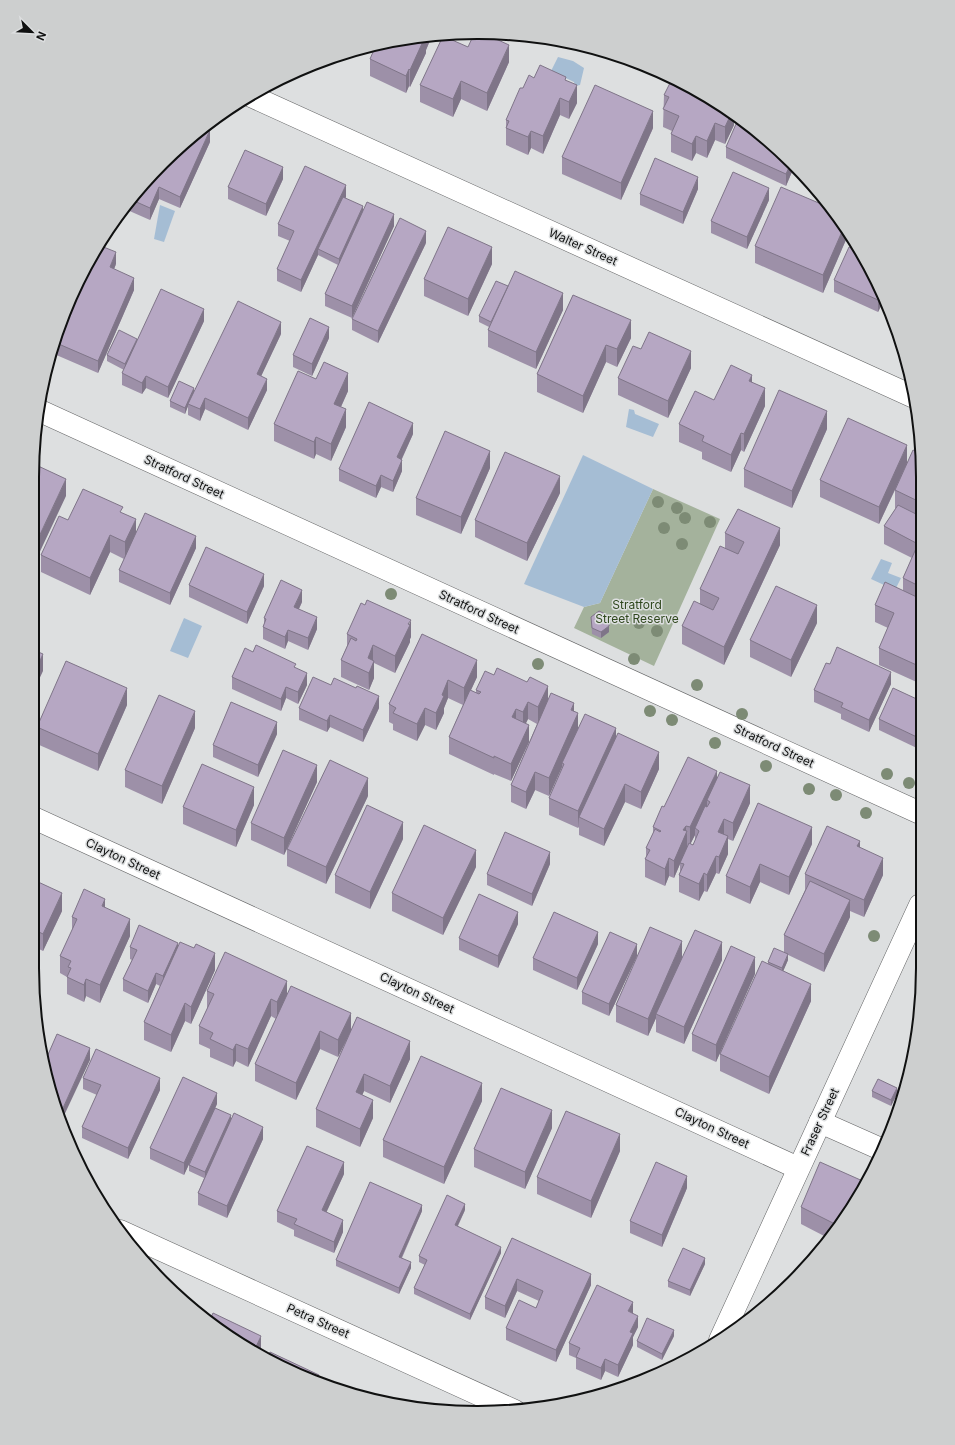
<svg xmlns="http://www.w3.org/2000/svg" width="955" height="1445" viewBox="0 0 955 1445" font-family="Inter,sans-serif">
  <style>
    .green { fill: #a4b29c }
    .water { fill: #a5bdd4 }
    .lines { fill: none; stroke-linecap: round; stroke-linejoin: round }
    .street-casing { stroke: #646566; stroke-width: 23 }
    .secondary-casing { stroke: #646566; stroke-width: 23 }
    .street { stroke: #fff; stroke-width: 22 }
    .secondary { stroke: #fff; stroke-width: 22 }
    .tree { fill: #7d8b75 }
    .wall { fill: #9d90a8; fill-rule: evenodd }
    .shaded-wall { fill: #7f7588 }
    .building { fill: #b6a7c3; stroke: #7f7588 }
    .labels { text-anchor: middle; stroke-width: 3; stroke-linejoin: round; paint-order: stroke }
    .street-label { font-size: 12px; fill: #101111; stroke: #dddfe0 }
    .park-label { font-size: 12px; fill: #2f471d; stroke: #dddfe0 }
    .rim { fill: none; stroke: #101111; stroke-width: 2 }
  </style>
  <rect width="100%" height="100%" fill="#dddfe0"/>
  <polygon class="green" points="653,489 720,519 654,666 574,628 584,607 600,603"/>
  <g class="water">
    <polygon points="558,57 573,61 584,68 580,85 575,86 574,82 551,71"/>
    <polygon points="160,205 175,211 164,242 154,239"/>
    <polygon points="629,409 634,410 635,414 659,424 653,437 626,427"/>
    <polygon points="583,455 653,489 600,603 584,607 524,584"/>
    <polygon points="881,559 892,563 888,573 901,578 895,590 871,579"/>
    <polygon points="184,618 202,626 188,658 170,651"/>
  </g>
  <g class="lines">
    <defs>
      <g id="street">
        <polyline points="251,96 914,397"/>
        <polyline points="38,410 920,813"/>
        <polyline points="36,819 798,1168"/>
        <polyline points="820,1122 883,1150"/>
        <polyline points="720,1340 920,905"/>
      </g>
      <polyline id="secondary" points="120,1231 515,1411"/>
    </defs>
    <use href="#street" class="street-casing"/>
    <use href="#secondary" class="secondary-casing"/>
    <use href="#street" class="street"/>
    <use href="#secondary" class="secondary"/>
  </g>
  <g class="tree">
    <circle cx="658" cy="502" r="6"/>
    <circle cx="677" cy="508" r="6"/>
    <circle cx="685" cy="518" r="6"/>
    <circle cx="710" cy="522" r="6"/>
    <circle cx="664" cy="528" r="6"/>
    <circle cx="682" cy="544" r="6"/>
    <circle cx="391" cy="594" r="6"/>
    <circle cx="639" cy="623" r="6"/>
    <circle cx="657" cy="631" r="6"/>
    <circle cx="634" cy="659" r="6"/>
    <circle cx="538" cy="664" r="6"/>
    <circle cx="697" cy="685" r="6"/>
    <circle cx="650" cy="711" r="6"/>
    <circle cx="742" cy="714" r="6"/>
    <circle cx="672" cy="720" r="6"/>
    <circle cx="715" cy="743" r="6"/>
    <circle cx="766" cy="766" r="6"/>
    <circle cx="887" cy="774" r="6"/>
    <circle cx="909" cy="783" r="6"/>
    <circle cx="809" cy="789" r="6"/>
    <circle cx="836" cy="795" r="6"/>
    <circle cx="866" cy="813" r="6"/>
    <circle cx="874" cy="936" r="6"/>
  </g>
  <g class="wall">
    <polygon points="431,36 431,38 426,50 426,53 410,87 409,86 406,93 370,76 370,59"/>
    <polygon points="468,47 509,62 487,111 461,99 453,117 420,102 420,85"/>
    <polygon points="339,56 336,62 330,59"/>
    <polygon points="534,78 566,80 577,103 569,119 560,115 543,154 531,148 528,155 506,145 506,120 523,88"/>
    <polygon points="664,95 734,116 734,125 725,144 715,140 707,158 696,153 692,161 671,152 671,134 672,131 663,127"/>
    <polygon points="653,128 621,200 562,174 562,157"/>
    <polygon points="747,129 794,167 786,186 726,158 726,147"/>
    <polygon points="210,142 180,208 159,199 150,220 125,209 143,184"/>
    <polygon points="283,179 266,216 228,199 228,187"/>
    <polygon points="698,189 683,224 640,205 640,194"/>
    <polygon points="346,197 345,198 363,212 394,226 352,318 325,306 325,294 338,265 318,255 301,292 277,281 277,269 290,241 278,236 278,224"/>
    <polygon points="769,200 747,249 711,233 711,221"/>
    <polygon points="833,209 848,235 823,293 755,263 755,246"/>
    <polygon points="426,243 378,343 352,330 352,319"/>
    <polygon points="116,264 114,269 134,290 98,373 54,354 54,342"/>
    <polygon points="492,264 468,316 424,296 424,279"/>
    <polygon points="834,280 884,300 878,312 834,292"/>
    <polygon points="508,286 563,310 536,369 488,347 488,330 489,327 479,322 479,316"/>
    <polygon points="573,295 631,338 617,367 606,362 583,413 537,392 537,374"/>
    <polygon points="204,321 168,398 146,388 142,394 122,385 122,373 124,370 107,361 107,355"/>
    <polygon points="281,334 261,376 267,390 248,430 205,409 200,421 188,415 188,406 185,414 170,407 170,401 194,392"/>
    <polygon points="329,338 312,376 293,367 293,355"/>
    <polygon points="641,349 691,368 668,418 618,395 618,378"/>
    <polygon points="316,379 348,391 341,407 346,427 331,461 316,454 314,459 274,441 274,424"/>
    <polygon points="752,383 765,406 744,452 741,450 731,472 702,459 702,452 679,442 679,424 714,400"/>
    <polygon points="827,429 792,508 744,487 744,469"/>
    <polygon points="413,434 402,459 402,471 393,492 381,487 376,498 339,481 339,469"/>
    <polygon points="922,454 921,684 879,665 879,648 888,628 875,622 875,605 903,590 903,578 912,558 884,544 884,526 896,508 895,508 895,490 879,524 820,497 820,480 907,462"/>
    <polygon points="490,468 461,534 416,515 416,498"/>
    <polygon points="560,493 527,561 475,537 475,520"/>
    <polygon points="123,513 136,532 196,548 170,605 119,582 119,570 124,559 110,552 90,595 41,572 41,555 68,520"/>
    <polygon points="725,533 780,545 724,665 682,644 682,626 700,605 700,589 725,548"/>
    <polygon points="189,585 264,586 247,624 189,597"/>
    <polygon points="302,602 299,609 317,629 308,650 288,641 285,649 263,639 263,627 264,624 264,618"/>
    <polygon points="591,617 609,632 601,638 592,634"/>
    <polygon points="817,623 791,677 750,657 750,640"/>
    <polygon points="347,634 411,637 410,639 410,642 395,673 374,663 374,678 369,690 341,677 341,660 347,646"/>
    <polygon points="422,634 477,677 471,690 476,693 476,690 548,700 574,711 578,727 616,737 659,769 641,809 625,802 604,846 579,835 579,827 578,828 549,815 549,798 562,768 562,767 549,796 535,790 526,809 511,802 511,785 537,724 528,719 526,723 529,742 511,781 494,774 494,775 449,754 449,737 463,705 448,698 444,708 444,713 436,730 425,725 417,741 393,730 393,724 389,722 389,704"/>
    <polygon points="253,652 296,668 307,685 298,704 286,698 281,711 232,689 232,677"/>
    <polygon points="830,664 891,684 869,732 841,719 841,714 814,702 814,690"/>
    <polygon points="331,685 379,708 363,742 330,727 327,732 299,720 299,708"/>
    <polygon points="921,701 921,750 879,730 879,719"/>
    <polygon points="127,705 98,771 37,744 37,727"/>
    <polygon points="195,728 162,804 125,787 125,770"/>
    <polygon points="277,734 258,777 213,757 213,745"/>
    <path d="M717 778 750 803 733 841 728 839V854L719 874 716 873 707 892 704 891 699 901 679 892V875L680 872V864L674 878 669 876 665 886 645 877V859L646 858V848L653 834V827L664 807ZM695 835V841L693 845 690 844Z"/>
    <polygon points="317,782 287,848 368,796 326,884 287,866 287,849 284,855 251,840 251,823"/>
    <polygon points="254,805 236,847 183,824 183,807"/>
    <polygon points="403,839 370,909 335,893 335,875"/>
    <polygon points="812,844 789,895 760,882 750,904 726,893 726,876"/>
    <polygon points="860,848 883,875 864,917 850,911 850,917 824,972 784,953 784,935 805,890 805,874"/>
    <polygon points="550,864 532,906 487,885 487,874"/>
    <polygon points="476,867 443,935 392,911 392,893"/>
    <polygon points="36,881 62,911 43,951 37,948"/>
    <polygon points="105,907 130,936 100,1003 86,996 84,1002 67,994 67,977 60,973 60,956 72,931 72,917"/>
    <polygon points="518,924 498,968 459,950 459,938"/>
    <polygon points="598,944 577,990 533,970 533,958"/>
    <polygon points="130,947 178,947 215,970 191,1024 185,1021 171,1052 144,1040 144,1022 160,986 156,984 148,1003 123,991 123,979 132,960 130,959"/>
    <polygon points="637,956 609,1016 582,1004 582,992"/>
    <polygon points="682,957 722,960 684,1044 656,1032 656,1018 648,1036 616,1022 616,1005"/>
    <polygon points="788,960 783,971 811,1001 769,1094 720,1071 720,1054 768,964 768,962"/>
    <polygon points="755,974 716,1062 692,1051 692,1034"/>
    <polygon points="207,991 287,995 351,1031 338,1057 320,1049 296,1100 255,1081 255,1064 276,1019 271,1016 248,1067 236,1061 233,1067 210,1057 210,1049 199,1044 199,1026 207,1009"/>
    <polygon points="357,1017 410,1059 390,1103 364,1091 362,1095 373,1118 360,1147 316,1127 316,1109"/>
    <polygon points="911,1061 899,1110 899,1112 896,1111 896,1096 891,1106 872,1097 872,1091 897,1092"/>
    <polygon points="83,1078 160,1090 128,1159 82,1138 82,1127 97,1095 83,1089"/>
    <polygon points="482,1101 444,1184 383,1157 383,1140"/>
    <polygon points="217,1104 215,1108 231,1120 263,1139 227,1218 198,1205 198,1193 204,1178 189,1171 189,1165 210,1119 184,1175 150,1159 150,1148"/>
    <polygon points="552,1128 525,1189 474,1167 474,1149"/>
    <polygon points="620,1151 591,1218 537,1194 537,1177"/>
    <polygon points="344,1174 326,1212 343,1232 334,1253 294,1236 294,1230 277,1222 277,1211"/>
    <polygon points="865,1182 828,1238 801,1224 801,1207"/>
    <polygon points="687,1188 662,1247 630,1233 630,1221"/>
    <polygon points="465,1210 458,1226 501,1253 470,1320 414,1294 414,1288 425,1265 419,1262 419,1256"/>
    <polygon points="422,1211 402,1258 411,1268 399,1294 336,1266 336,1260"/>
    <polygon points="512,1238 591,1285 556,1362 506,1340 506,1328 536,1308 539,1301 517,1291 505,1318 485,1309 485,1297"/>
    <polygon points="705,1264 690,1296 668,1287 668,1281"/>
    <polygon points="633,1313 638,1327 633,1337 633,1345 618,1377 605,1371 601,1380 576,1369 576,1358 569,1355 569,1343"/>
    <polygon points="674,1336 662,1360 637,1347 637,1341"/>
  </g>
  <g class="shaded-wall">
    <polygon points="431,36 431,38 426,50 426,53 410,87 410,70 424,37"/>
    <polygon points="509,45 509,62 487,111 487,93"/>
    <polygon points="339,56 336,62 336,57"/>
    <polygon points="409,69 409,86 406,93 406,76"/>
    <polygon points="461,81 461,99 453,117 453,99"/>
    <polygon points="577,85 577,103 569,119 569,102"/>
    <polygon points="560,98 560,115 543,154 543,136"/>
    <polygon points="653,111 653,128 621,200 621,183"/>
    <polygon points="731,114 734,116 734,125 725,144 725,127"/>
    <polygon points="715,123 715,140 707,158 707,141"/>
    <polygon points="210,130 210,142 180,208 180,197"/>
    <polygon points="531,131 531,148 528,155 528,137"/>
    <polygon points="696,136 696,153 692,161 692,144"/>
    <polygon points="791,163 794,167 786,186 786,174"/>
    <polygon points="283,167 283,179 266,216 266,204"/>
    <polygon points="698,177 698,189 683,224 683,212"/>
    <polygon points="346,185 346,197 321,250 318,249 318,255 301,292 301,280"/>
    <polygon points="159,187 159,199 150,220 150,208"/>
    <polygon points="769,188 769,200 747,249 747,237"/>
    <polygon points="363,206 363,212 339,265 339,259"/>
    <polygon points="394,214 394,226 352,318 352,306"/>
    <polygon points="844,227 848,235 823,293 823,275"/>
    <polygon points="426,231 426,243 378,343 378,331"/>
    <polygon points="492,247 492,264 468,316 468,299"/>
    <polygon points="116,252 116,264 110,279 110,267"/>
    <polygon points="81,276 77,286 78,281"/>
    <polygon points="134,278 134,290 98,373 98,361"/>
    <polygon points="563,293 563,310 536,369 536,352"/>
    <polygon points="882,293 884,300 878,312 878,300"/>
    <polygon points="204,309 204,321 168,398 168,387"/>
    <polygon points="631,320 631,338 617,367 617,349"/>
    <polygon points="281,322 281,334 257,385 257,374"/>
    <polygon points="329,327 329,338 312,376 312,364"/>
    <polygon points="137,339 137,345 125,370 125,364"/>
    <polygon points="606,345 606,362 583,413 583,396"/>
    <polygon points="691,351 691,368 668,418 668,401"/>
    <polygon points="348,373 348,391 334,422 334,404"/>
    <polygon points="752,375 752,392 749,381"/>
    <polygon points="146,376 146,388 142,394 142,383"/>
    <polygon points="267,379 267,390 248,430 248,418"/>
    <polygon points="194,388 194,394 188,404 188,406 185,414 185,408"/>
    <polygon points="765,388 765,406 744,452 744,434"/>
    <polygon points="205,398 205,409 200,421 200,409"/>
    <polygon points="346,409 346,427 331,461 331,444"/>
    <polygon points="827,411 827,429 792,508 792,491"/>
    <polygon points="413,423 413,434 397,469 397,457"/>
    <polygon points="741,433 741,450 731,472 731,455"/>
    <polygon points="316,437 316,454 314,459 314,442"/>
    <polygon points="907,445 907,463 879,524 879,507"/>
    <polygon points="490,451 490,468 461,534 461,517"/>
    <polygon points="402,460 402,471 393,492 393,481"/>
    <polygon points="381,475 381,487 376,498 376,486"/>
    <polygon points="560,476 560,493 527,561 527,543"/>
    <polygon points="66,479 66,496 36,560 36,543"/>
    <polygon points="136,519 136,536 125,559 125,542"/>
    <polygon points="780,528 780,545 724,665 724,647"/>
    <polygon points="110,535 110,552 90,595 90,578"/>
    <polygon points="196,536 196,548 170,605 170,593"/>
    <polygon points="264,574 264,586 247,624 247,612"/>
    <polygon points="302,590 302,602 294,619 294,607"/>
    <polygon points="817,605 817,623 791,677 791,660"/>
    <polygon points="317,617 317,629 308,650 308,638"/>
    <polygon points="411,620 411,637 410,639 410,642 395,673 395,656"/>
    <polygon points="609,626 609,632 601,638 601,632"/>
    <polygon points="288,630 288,641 285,649 285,637"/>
    <polygon points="373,645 373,663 374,661 374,678 369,690 368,658"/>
    <polygon points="43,654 43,671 36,686 36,669"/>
    <polygon points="477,660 477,677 464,705 464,688"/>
    <polygon points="891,672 891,684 869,732 869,720"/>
    <polygon points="307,673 307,685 298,704 298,692"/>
    <polygon points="448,680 448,698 444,708 444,713 436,730 436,713 442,695"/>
    <polygon points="548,686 548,703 538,724 538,707"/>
    <polygon points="286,687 286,698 281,711 281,699"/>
    <polygon points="127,688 127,705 98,771 98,754"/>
    <polygon points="379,696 379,708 363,742 363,730"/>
    <polygon points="528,702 528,719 523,729 523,712"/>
    <polygon points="574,703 574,721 571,710"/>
    <polygon points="425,708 425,725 417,741 417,724"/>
    <polygon points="516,709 516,726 512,717"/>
    <polygon points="195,711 195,728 162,804 162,786"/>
    <polygon points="578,713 578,730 562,763 562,767 549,796 549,778"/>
    <polygon points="330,715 330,727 327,732 327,721"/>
    <polygon points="277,722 277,734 258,777 258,765"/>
    <polygon points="529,725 529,742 511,781 511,764"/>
    <polygon points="616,728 616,745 579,817 578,828 578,811"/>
    <polygon points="659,752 659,769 641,809 641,792"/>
    <polygon points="317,765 317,782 284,855 284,838"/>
    <polygon points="717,771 717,788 710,802 707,800 707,809 695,828 695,835 690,845 690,827"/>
    <polygon points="535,772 535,790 526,809 526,792"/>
    <polygon points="368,778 368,796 326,884 326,867"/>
    <polygon points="625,784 625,802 604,846 604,829"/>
    <polygon points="750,785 750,803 733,841 733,823"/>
    <polygon points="254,787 254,805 236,847 236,830"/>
    <polygon points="724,819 724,837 718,832"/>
    <polygon points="403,822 403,839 370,909 370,892"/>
    <polygon points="686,826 686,835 687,831 687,849 680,863 680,864 674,878 674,861 683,830"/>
    <polygon points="812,827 812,844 789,895 789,877"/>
    <polygon points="728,836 728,854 719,874 719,857"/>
    <polygon points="860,841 860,858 857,846"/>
    <polygon points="476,850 476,867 443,935 443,918"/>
    <polygon points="550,852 550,864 532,906 532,894"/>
    <polygon points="716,856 716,873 707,892 707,875"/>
    <polygon points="669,858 669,876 665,886 665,869"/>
    <polygon points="883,858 883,875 864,917 864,900"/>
    <polygon points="760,864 760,882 750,904 750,887"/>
    <polygon points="704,873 704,891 699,901 699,884"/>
    <polygon points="62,893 62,911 43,951 43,934"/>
    <polygon points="105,899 105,916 102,906"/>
    <polygon points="850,900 850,917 824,972 824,954"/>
    <polygon points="518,912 518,924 498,968 498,956"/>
    <polygon points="130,919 130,936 100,1003 100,985"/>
    <polygon points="37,931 37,948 36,951 36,934"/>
    <polygon points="598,932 598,944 577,990 577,978"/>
    <polygon points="682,941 682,959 656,1014 656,1018 648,1036 648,1019"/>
    <polygon points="722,942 722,960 684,1044 684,1027"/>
    <polygon points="178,943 178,954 163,988 163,976"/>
    <polygon points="637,944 637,956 609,1016 609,1004"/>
    <polygon points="215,953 215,970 191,1024 191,1007"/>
    <polygon points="788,954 788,960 782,974 782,968"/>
    <polygon points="755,957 755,974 716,1062 716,1045"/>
    <polygon points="156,973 156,984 148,1003 148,991"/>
    <polygon points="86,979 86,996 84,1002 84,985"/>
    <polygon points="287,981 287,998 277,1019 277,1002"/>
    <polygon points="811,984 811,1001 769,1094 769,1077"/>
    <polygon points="271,999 271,1016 248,1067 248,1049"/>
    <polygon points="185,1003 185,1021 171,1052 171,1035"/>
    <polygon points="351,1013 351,1031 338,1057 338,1040"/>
    <polygon points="320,1031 320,1049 296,1100 296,1083"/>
    <polygon points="410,1041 410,1059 390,1103 390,1086"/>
    <polygon points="236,1044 236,1061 233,1067 233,1050"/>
    <polygon points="90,1048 90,1060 61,1122 59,1117"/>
    <polygon points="364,1074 364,1091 356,1110 356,1092"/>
    <polygon points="160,1078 160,1090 128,1159 128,1148"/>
    <polygon points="482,1083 482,1101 444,1184 444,1167"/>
    <polygon points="897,1088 897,1094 896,1094 896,1096 891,1106 891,1100"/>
    <polygon points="217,1093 217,1104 184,1175 184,1163"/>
    <polygon points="373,1100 373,1118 360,1147 360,1129"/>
    <polygon points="552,1110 552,1128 525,1189 525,1172"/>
    <polygon points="231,1115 231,1121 205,1178 205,1172"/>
    <polygon points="263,1127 263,1139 227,1218 227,1206"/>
    <polygon points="620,1134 620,1151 591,1218 591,1201"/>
    <polygon points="344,1162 344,1174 322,1222 322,1210"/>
    <polygon points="687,1176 687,1188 662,1247 662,1235"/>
    <polygon points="465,1204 465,1210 455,1231 455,1225"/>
    <polygon points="422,1205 422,1211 399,1263 399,1257"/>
    <polygon points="343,1220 343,1232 334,1253 334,1242"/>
    <polygon points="501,1247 501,1253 470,1320 470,1314"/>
    <polygon points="705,1258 705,1264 690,1296 690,1290"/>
    <polygon points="411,1262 411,1268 399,1294 399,1288"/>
    <polygon points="591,1274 591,1285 556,1362 556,1350"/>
    <polygon points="517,1279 517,1291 505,1318 505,1306"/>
    <polygon points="633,1302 633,1314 628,1311"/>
    <polygon points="638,1316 638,1327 633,1337 633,1345 618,1377 618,1365 630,1332"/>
    <polygon points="674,1330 674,1336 662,1360 662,1354"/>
    <polygon points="261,1336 261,1353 255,1349"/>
    <polygon points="605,1359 605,1371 601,1380 601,1368"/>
    <polygon points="319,1375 319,1383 316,1382"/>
  </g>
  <g class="building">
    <polygon points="474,34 485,34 509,45 487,93 461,81 453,99 420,85 443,36 468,47"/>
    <polygon points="425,37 410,70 409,69 406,76 370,59 376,45"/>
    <polygon points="540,65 566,77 565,80 577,85 569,102 560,98 543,136 531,131 528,137 506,128 509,121 506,120 520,88 523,88 529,75 534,78"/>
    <polygon points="672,79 700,92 731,114 725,127 715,123 707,141 696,136 692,144 671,134 679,116 663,109 669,97 664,95"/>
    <polygon points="595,85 653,111 621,183 562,157"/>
    <polygon points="736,124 747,129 749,126 771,143 791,163 786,174 726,147"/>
    <polygon points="203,127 210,130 180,197 159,187 150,208 132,200 143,184"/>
    <polygon points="245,150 283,167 266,204 228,187"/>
    <polygon points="655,158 698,177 683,212 640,194"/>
    <polygon points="305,166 346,185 301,280 277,269 294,231 278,224"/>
    <polygon points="733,172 769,188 747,237 711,221"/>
    <polygon points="781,187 833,209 844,227 823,275 755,246"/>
    <polygon points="343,197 363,206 339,259 318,249"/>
    <polygon points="367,202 394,214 352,306 325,294"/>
    <polygon points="400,218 426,231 378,331 352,319"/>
    <polygon points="448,227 492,247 468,299 424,279"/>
    <polygon points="101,246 116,252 110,267 134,278 98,361 54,342 87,266"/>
    <polygon points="849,247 857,251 858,250 877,281 882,293 878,300 834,280"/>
    <polygon points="515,271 563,293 536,352 488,330"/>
    <polygon points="496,281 508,286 491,322 479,316"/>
    <polygon points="161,289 204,309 168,387 146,376 142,383 122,373"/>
    <polygon points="573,295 631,320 617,349 606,345 583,396 537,374"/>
    <polygon points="238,301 281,322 257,374 267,379 248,418 205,398 200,409 188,404"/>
    <polygon points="310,318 329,327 312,364 293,355"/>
    <polygon points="119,330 137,339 125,364 107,355"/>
    <polygon points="649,332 691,351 668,401 618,378 633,346 641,349"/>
    <polygon points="324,362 348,373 334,404 346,409 331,444 316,437 314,442 274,424 298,371 316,379"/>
    <polygon points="731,365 752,375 749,381 765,388 744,434 741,433 731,455 702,441 704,436 679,424 695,391 714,400"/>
    <polygon points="179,381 194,388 185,408 170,401"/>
    <polygon points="779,390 827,411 792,491 744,469"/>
    <polygon points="369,402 413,423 397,457 402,460 393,481 381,475 376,486 339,469"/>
    <polygon points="848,418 907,445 879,507 820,480"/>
    <polygon points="445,431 490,451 461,517 416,498"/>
    <polygon points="913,450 922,454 922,503 895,490"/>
    <polygon points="505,452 560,476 527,543 475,520"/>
    <polygon points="36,465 66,479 36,543"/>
    <polygon points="83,489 123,507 120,512 136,519 125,542 110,535 90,578 41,555 59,516 68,520"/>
    <polygon points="898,505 922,517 921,587 903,578 918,544 884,526"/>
    <polygon points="738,509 780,528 724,647 682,626 694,601 713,610 719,598 700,589 720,546 738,554 744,542 725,533"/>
    <polygon points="145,513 196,536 170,593 119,570"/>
    <polygon points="206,547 264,574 247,612 189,585"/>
    <polygon points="281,580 302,590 294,607 317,617 308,638 288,630 285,637 263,627 266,619 264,618"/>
    <polygon points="885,582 921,599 921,667 879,648 894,613 875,605"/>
    <polygon points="776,586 817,605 791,660 750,640"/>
    <polygon points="367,600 411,620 408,624 410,625 395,656 373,645 368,658 374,661 369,673 341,660 351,638 356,641 357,639 347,634 361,603 365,605"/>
    <polygon points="599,611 609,616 609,626 601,632 592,628 591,617"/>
    <polygon points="422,634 477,660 464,688 448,680 442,695 444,696 436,713 425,708 417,724 393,713 396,708 389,704"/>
    <polygon points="256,645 296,664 294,667 307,673 298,692 286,687 281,699 232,677 245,648 253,652"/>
    <polygon points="837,647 891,672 869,720 841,707 843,703 814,690 826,663 830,664"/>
    <polygon points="36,651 43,654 36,669"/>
    <polygon points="66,661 127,688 98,754 37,727"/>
    <polygon points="497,668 527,682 530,677 548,686 538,707 528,702 523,712 516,709 512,717 529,725 511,764 494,756 494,758 449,737 470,690 479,694 481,692 476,690 485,671 494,675"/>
    <polygon points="313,677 331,685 334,678 356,688 357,686 379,696 363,730 330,715 327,721 299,708"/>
    <polygon points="893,688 921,701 921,739 879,719"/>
    <polygon points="551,693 574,703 571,710 578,713 549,778 535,772 526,792 511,785"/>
    <polygon points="159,695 195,711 162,786 125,770"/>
    <polygon points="231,702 277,722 258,765 213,745"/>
    <polygon points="585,714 616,728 578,811 549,798 564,764 562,763"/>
    <polygon points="618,733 659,752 641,792 625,784 604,829 579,817"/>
    <polygon points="283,750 317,765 284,838 251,823"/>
    <polygon points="688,757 717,771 690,827 686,826 683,830 687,831 674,861 669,858 665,869 645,859 650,850 646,848 655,829 660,832 661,831 653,827 662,806 664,807"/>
    <polygon points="330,760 368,778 326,867 287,849"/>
    <polygon points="202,764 254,787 236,830 183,807"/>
    <polygon points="720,772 750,785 733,823 724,819 718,832 728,836 719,857 716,856 707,875 704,873 699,884 679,875 684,864 680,863 689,843 693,845 699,831 695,828 705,806 707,807 710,802 707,800"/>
    <polygon points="758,803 812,827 789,877 760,864 750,887 726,876"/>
    <polygon points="367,805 403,822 370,892 335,875"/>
    <polygon points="424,825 476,850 443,918 392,893"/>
    <polygon points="827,826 860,841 857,846 883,858 864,900 805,874"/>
    <polygon points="505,832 550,852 532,894 487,874"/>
    <polygon points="36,881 62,893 43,934 37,931 36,934"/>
    <polygon points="810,881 850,900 824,954 784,935"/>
    <polygon points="84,889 105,899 102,906 130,919 100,985 86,979 84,985 67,977 71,968 68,967 71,961 60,956 77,919 72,917"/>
    <polygon points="479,894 518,912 498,956 459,938"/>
    <polygon points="554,912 598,932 577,978 533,958"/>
    <polygon points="139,925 178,943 163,976 156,973 148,991 123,979 137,950 130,947"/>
    <polygon points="650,927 682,941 648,1019 616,1005"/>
    <polygon points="695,930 722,942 684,1027 656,1014"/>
    <polygon points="610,932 637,944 609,1004 582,992"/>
    <polygon points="180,942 194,948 196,944 215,953 191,1007 185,1003 171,1035 144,1022"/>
    <polygon points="731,946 755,957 716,1045 692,1034"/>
    <polygon points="774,948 788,954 782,968 768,962"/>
    <polygon points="225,952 287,981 277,1002 271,999 248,1049 236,1044 233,1050 210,1039 213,1033 199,1026 214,994 207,991"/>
    <polygon points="762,961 811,984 769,1077 720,1054"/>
    <polygon points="291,986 351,1013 338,1040 320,1031 296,1083 255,1064"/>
    <polygon points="357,1017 410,1041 390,1086 364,1074 356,1092 373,1100 360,1129 316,1109"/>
    <polygon points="57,1034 90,1048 59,1117 56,1110 43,1055 47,1057"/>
    <polygon points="96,1049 160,1078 128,1148 82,1127 101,1085 83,1078"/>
    <polygon points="421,1056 482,1083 444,1167 383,1140"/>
    <polygon points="911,1061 903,1097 896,1094"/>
    <polygon points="183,1077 217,1093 184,1163 150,1148"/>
    <polygon points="878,1079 897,1088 891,1100 872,1091"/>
    <polygon points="501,1088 552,1110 525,1172 474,1149"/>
    <polygon points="215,1108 231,1115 205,1172 189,1165"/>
    <polygon points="566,1111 620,1134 591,1201 537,1177"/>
    <polygon points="234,1113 263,1127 227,1206 198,1193"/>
    <polygon points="307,1146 344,1162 322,1210 343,1220 334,1242 294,1224 297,1219 277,1211"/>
    <polygon points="656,1162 687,1176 662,1235 630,1221"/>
    <polygon points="820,1162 865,1182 837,1225 801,1207"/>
    <polygon points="370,1182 422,1205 399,1257 411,1262 399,1288 336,1260"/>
    <polygon points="447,1195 465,1204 455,1225 501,1247 470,1314 414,1288 427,1260 419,1256"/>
    <polygon points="512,1238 591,1274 556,1350 506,1328 519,1300 536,1308 543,1291 517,1279 505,1306 485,1297"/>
    <polygon points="683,1248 705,1258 690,1290 668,1281"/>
    <polygon points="597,1285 633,1302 628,1311 638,1316 630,1332 633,1333 618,1365 605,1359 601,1368 576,1357 580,1348 569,1343"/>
    <polygon points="213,1313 261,1336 255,1349 209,1322"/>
    <polygon points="647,1318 674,1330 662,1354 637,1341"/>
    <polygon points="270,1352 319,1375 316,1382 307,1379 268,1357"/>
    <polygon points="369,1397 375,1400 368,1399"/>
  </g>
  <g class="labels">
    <g class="street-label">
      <text transform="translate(583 247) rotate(24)" y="4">Walter Street</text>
      <text transform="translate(184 477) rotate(25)" y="4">Stratford Street</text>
      <text transform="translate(479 612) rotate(25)" y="4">Stratford Street</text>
      <text transform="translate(774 746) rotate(25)" y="4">Stratford Street</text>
      <text transform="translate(123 859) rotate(25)" y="4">Clayton Street</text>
      <text transform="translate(417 993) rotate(25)" y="4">Clayton Street</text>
      <text transform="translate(820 1122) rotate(-65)" y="4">Fraser Street</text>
      <text transform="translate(712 1128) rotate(25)" y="4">Clayton Street</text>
      <text transform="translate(318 1321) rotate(24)" y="4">Petra Street</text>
    </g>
    <g class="park-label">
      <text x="637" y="609">Stratford<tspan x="637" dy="14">Street Reserve</tspan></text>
    </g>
  </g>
  <path d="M0 0H955V1445H0ZM477 39H478A438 438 0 0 1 916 477V968A438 438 0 0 1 478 1406H477A438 438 0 0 1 39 968V477A438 438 0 0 1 477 39Z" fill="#cdcfcf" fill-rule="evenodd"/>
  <path class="rim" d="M477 39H478A438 438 0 0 1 916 477V968A438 438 0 0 1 478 1406H477A438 438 0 0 1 39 968V477A438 438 0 0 1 477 39Z"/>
  <g transform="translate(32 32) rotate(114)" stroke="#dddfe0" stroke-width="3" paint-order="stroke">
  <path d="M0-3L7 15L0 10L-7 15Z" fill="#101111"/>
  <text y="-6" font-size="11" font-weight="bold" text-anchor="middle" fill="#101111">N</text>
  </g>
</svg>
